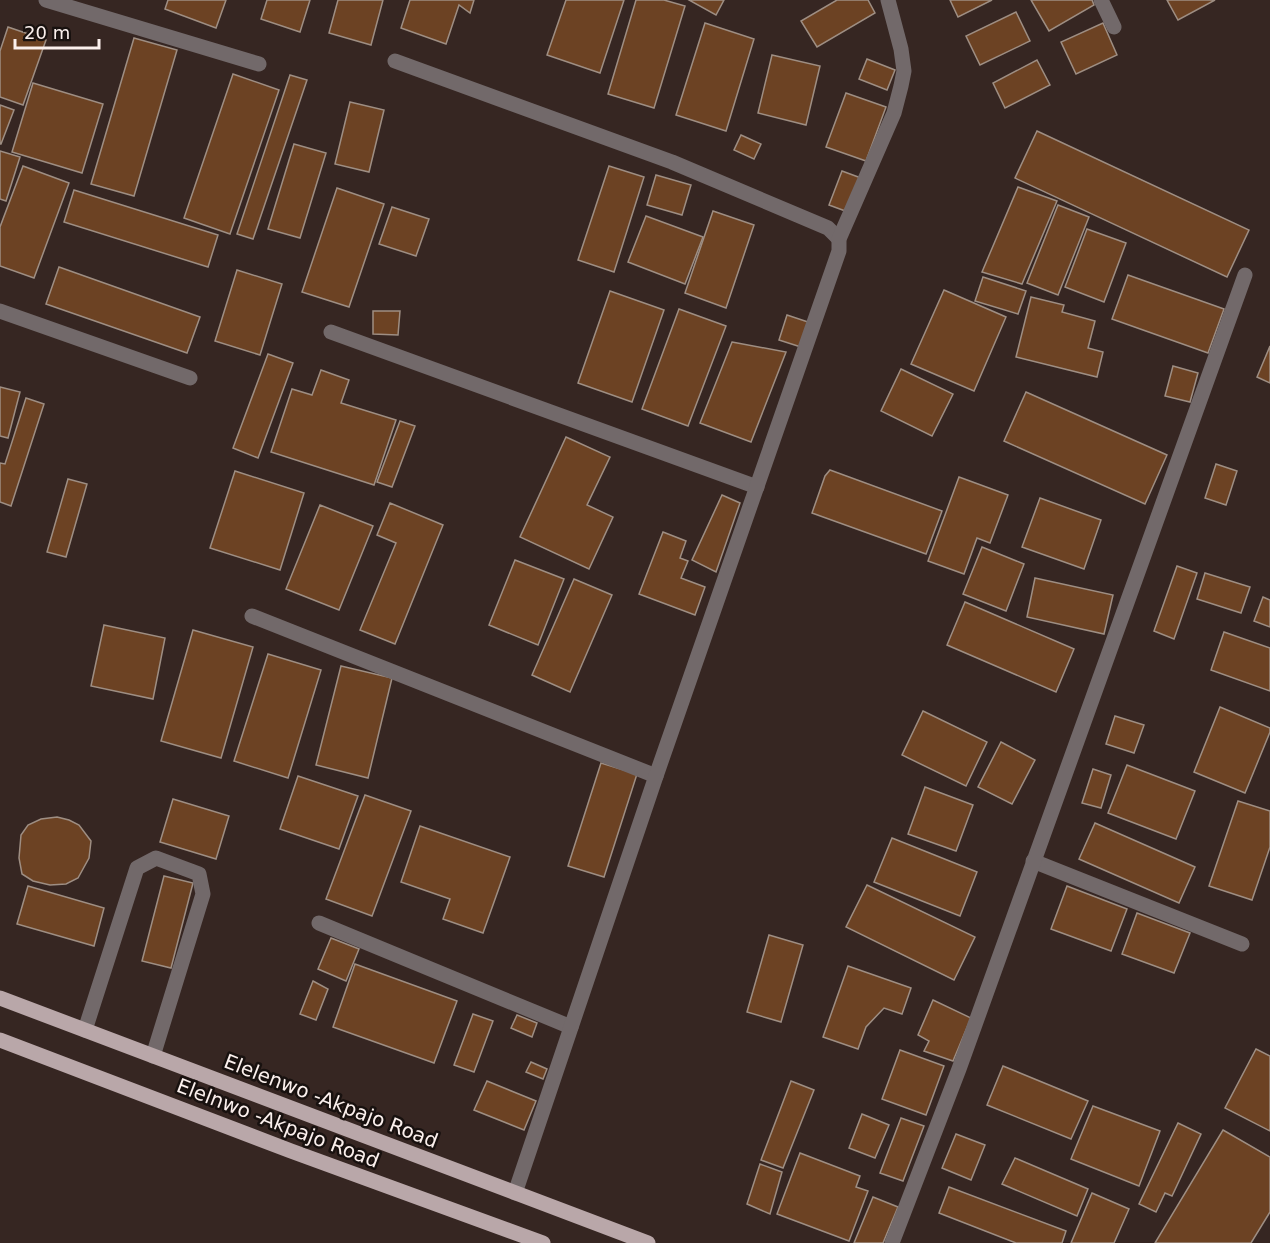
<svg xmlns="http://www.w3.org/2000/svg" width="1270" height="1243" viewBox="0 0 1270 1243" font-family="'DejaVu Sans',sans-serif">
  <style>
    .building { fill: #6c4223; stroke: #9e8e83; stroke-width: 1.5 }
    .lines { fill: none; stroke-linecap: round; stroke-linejoin: round }
    .minor { stroke: #72696a; stroke-width: 15 }
    .major { stroke: #b9a7a9; stroke-width: 15 }
    .labels { text-anchor: middle; stroke-width: 5; stroke-linejoin: round; paint-order: stroke }
    .street-label { font-size: 20px; fill: #fbf0ed; stroke: #18110f }
  </style>
  <rect width="100%" height="100%" fill="#362622"/>
  <g class="building">
    <polygon points="168,0 226,0 216,28 165,9"/>
    <polygon points="267,0 310,0 300,32 261,19"/>
    <polygon points="338,0 383,0 371,45 329,33"/>
    <polygon points="410,0 474,0 470,13 459,5 446,44 401,28"/>
    <polygon points="566,0 624,0 600,73 547,55"/>
    <polygon points="636,0 664,0 685,6 654,108 608,94"/>
    <polygon points="689,0 724,0 716,15"/>
    <polygon points="837,0 868,0 875,13 817,47 801,21"/>
    <polygon points="950,0 992,0 958,17"/>
    <polygon points="1031,0 1092,0 1094,5 1049,31"/>
    <polygon points="1167,0 1215,0 1178,20"/>
    <polygon points="1016,12 1030,41 980,65 966,36"/>
    <polygon points="705,23 754,39 726,131 676,115"/>
    <polygon points="1103,23 1117,55 1076,74 1061,42"/>
    <polygon points="8,27 46,40 23,105 0,97 0,51"/>
    <polygon points="134,38 177,50 134,196 91,184"/>
    <polygon points="772,55 820,66 806,125 758,113"/>
    <polygon points="867,59 895,70 887,90 859,79"/>
    <polygon points="1037,60 1050,85 1005,108 993,83"/>
    <polygon points="233,74 279,90 230,234 184,218"/>
    <polygon points="290,75 307,80 253,239 237,234"/>
    <polygon points="33,83 103,104 82,173 12,152"/>
    <polygon points="846,93 886,107 866,161 826,147"/>
    <polygon points="350,102 384,110 369,172 335,164"/>
    <polygon points="0,105 14,110 1,144 0,144"/>
    <polygon points="1037,131 1249,230 1227,277 1015,178"/>
    <polygon points="741,135 761,144 754,159 734,150"/>
    <polygon points="294,144 326,153 300,238 268,229"/>
    <polygon points="0,151 20,157 6,201 0,199"/>
    <polygon points="23,166 69,183 34,278 0,266 0,227"/>
    <polygon points="609,166 644,177 614,272 578,260"/>
    <polygon points="842,171 861,178 848,212 829,205"/>
    <polygon points="656,175 691,185 682,215 647,205"/>
    <polygon points="1018,187 1057,201 1022,284 982,272"/>
    <polygon points="337,188 384,204 349,307 302,292"/>
    <polygon points="74,190 218,235 208,267 64,222"/>
    <polygon points="1058,205 1089,217 1058,295 1027,283"/>
    <polygon points="392,207 429,219 416,256 379,244"/>
    <polygon points="713,211 754,225 726,308 685,293"/>
    <polygon points="646,216 703,237 685,284 628,262"/>
    <polygon points="1087,229 1126,243 1104,302 1065,287"/>
    <polygon points="59,267 200,317 187,353 46,304"/>
    <polygon points="237,270 282,284 260,355 215,341"/>
    <polygon points="1128,275 1224,309 1208,353 1112,319"/>
    <polygon points="983,277 1026,291 1018,314 975,301"/>
    <polygon points="944,290 1006,317 974,391 911,364"/>
    <polygon points="610,291 664,310 632,402 578,383"/>
    <polygon points="1031,297 1064,305 1062,312 1095,321 1088,348 1103,352 1097,377 1016,357"/>
    <polygon points="679,309 726,326 688,426 642,409"/>
    <polygon points="373,311 400,311 398,335 373,334"/>
    <polygon points="787,315 811,323 804,348 779,340"/>
    <polygon points="732,342 786,352 751,442 700,423"/>
    <polygon points="1270,346 1270,383 1257,377"/>
    <polygon points="268,354 293,363 258,458 233,448"/>
    <polygon points="1173,366 1198,373 1190,402 1165,396"/>
    <polygon points="901,369 953,394 932,436 881,411"/>
    <polygon points="321,370 349,380 341,403 396,420 374,485 271,452 292,389 312,395"/>
    <polygon points="0,387 20,392 8,438 0,436"/>
    <polygon points="1026,392 1167,455 1145,504 1004,441"/>
    <polygon points="26,398 44,404 11,506 0,502 0,463 5,464"/>
    <polygon points="400,421 415,426 392,487 377,482"/>
    <polygon points="566,437 610,457 587,505 613,517 589,569 520,537"/>
    <polygon points="1216,464 1237,471 1226,505 1205,498"/>
    <polygon points="830,470 942,511 926,554 812,513 825,476"/>
    <polygon points="235,471 304,493 280,570 210,548"/>
    <polygon points="959,477 1008,495 990,543 977,538 964,574 928,561"/>
    <polygon points="68,479 87,484 66,557 47,552"/>
    <polygon points="722,495 740,503 716,572 692,560"/>
    <polygon points="1040,498 1101,520 1084,569 1022,547"/>
    <polygon points="390,503 443,525 395,644 360,630 396,543 377,535"/>
    <polygon points="320,505 373,526 339,610 286,589"/>
    <polygon points="663,532 686,541 680,558 688,561 681,578 705,587 695,615 639,594"/>
    <polygon points="982,547 1024,564 1006,611 963,594"/>
    <polygon points="515,560 564,579 538,645 489,625"/>
    <polygon points="1177,566 1197,573 1174,639 1154,631"/>
    <polygon points="1205,573 1250,587 1241,613 1197,599"/>
    <polygon points="1035,578 1113,595 1104,634 1027,617"/>
    <polygon points="574,579 612,595 570,692 532,675"/>
    <polygon points="1263,597 1270,600 1270,627 1254,621"/>
    <polygon points="965,602 1074,649 1056,692 947,645"/>
    <polygon points="104,625 165,638 153,699 91,686"/>
    <polygon points="193,630 253,647 221,758 161,741"/>
    <polygon points="1224,632 1270,648 1270,691 1211,670"/>
    <polygon points="268,654 321,670 288,778 234,761"/>
    <polygon points="341,666 392,678 368,778 316,765"/>
    <polygon points="1220,707 1270,728 1270,732 1245,793 1194,772"/>
    <polygon points="923,711 987,742 966,786 902,755"/>
    <polygon points="1115,716 1144,725 1134,753 1106,744"/>
    <polygon points="1001,742 1035,760 1012,804 978,787"/>
    <polygon points="601,763 637,774 604,877 568,866"/>
    <polygon points="1127,765 1195,791 1176,839 1108,813"/>
    <polygon points="1093,769 1111,775 1101,808 1082,803"/>
    <polygon points="298,776 358,796 339,849 280,829"/>
    <polygon points="925,787 973,805 956,851 908,834"/>
    <polygon points="365,795 411,811 372,916 326,899"/>
    <polygon points="173,799 229,816 216,859 160,842"/>
    <polygon points="1238,801 1270,811 1270,847 1252,900 1209,886"/>
    <polygon points="57,817 69,820 79,825 91,841 89,858 78,878 66,884 50,885 33,881 22,874 19,858 21,835 28,825 41,819"/>
    <polygon points="1095,823 1195,867 1179,903 1079,859"/>
    <polygon points="420,826 510,857 483,933 443,919 450,899 401,882"/>
    <polygon points="892,838 977,872 960,916 874,882"/>
    <polygon points="164,876 193,883 171,968 142,961"/>
    <polygon points="867,885 975,937 954,980 846,927"/>
    <polygon points="28,886 104,908 94,946 17,924"/>
    <polygon points="1067,886 1127,909 1111,951 1051,929"/>
    <polygon points="1137,913 1190,933 1174,973 1122,954"/>
    <polygon points="769,935 803,945 781,1022 747,1012"/>
    <polygon points="331,938 359,949 346,981 318,969"/>
    <polygon points="355,964 457,1001 434,1063 333,1027"/>
    <polygon points="848,966 911,988 902,1014 884,1008 866,1027 858,1049 823,1037"/>
    <polygon points="313,981 328,989 316,1020 300,1014"/>
    <polygon points="933,1000 971,1018 953,1061 924,1051 929,1041 918,1035"/>
    <polygon points="473,1014 493,1021 474,1072 454,1065"/>
    <polygon points="517,1015 537,1023 532,1037 511,1028"/>
    <polygon points="1256,1049 1270,1056 1270,1131 1225,1108"/>
    <polygon points="900,1050 944,1066 926,1115 882,1099"/>
    <polygon points="531,1062 547,1069 543,1079 526,1072"/>
    <polygon points="1003,1066 1088,1101 1071,1139 987,1105"/>
    <polygon points="487,1081 536,1101 524,1130 474,1110"/>
    <polygon points="791,1081 814,1090 783,1168 761,1160"/>
    <polygon points="1093,1106 1160,1131 1139,1186 1071,1159"/>
    <polygon points="862,1114 889,1125 875,1158 849,1148"/>
    <polygon points="901,1118 924,1126 903,1181 880,1173"/>
    <polygon points="1178,1123 1201,1134 1172,1196 1165,1193 1156,1212 1139,1204"/>
    <polygon points="1223,1130 1270,1157 1270,1212 1251,1243 1155,1243"/>
    <polygon points="956,1134 985,1145 971,1180 942,1168"/>
    <polygon points="800,1153 860,1176 856,1187 868,1191 849,1241 777,1214"/>
    <polygon points="1015,1158 1088,1189 1077,1216 1002,1184"/>
    <polygon points="760,1164 782,1172 770,1214 747,1204"/>
    <polygon points="949,1187 1066,1231 1062,1243 1016,1243 939,1213"/>
    <polygon points="1092,1193 1129,1209 1114,1243 1071,1243"/>
    <polygon points="873,1197 898,1207 883,1243 854,1243"/>
  </g>
  <g class="lines">
    <g class="minor">
      <polyline points="46,0 259,64"/>
      <polyline points="1101,0 1114,27"/>
      <polyline points="395,61 672,162 828,228 839,239"/>
      <polyline points="0,311 190,378"/>
      <polyline points="331,332 757,487"/>
      <polyline points="252,616 656,776"/>
      <polyline points="1033,861 1242,944"/>
      <polyline points="319,923 571,1027"/>
      <polyline points="85,1030 137,868 156,858 199,874 203,894 153,1056"/>
      <polyline points="515,1193 656,776 839,251 839,239 894,113 901,86 904,71 901,49 888,0"/>
      <polyline points="892,1243 959,1069 1245,275"/>
    </g>
    <g class="major">
      <polyline points="0,998 648,1243"/>
      <polyline points="0,1040 291,1151 543,1243"/>
    </g>
  </g>
  <g class="labels">
    <g class="street-label">
      <text transform="translate(331 1101) rotate(21)" y="7">Elelenwo -Akpajo Road</text>
      <text transform="translate(278 1123) rotate(21)" y="7">Elelnwo -Akpajo Road</text>
    </g>
  </g>
  <path d="M15 39v9h84v-9" fill="none" stroke="#fbf0ed" stroke-width="3"/>
  <text x="24" y="39" font-size="18" fill="#fbf0ed" stroke="#18110f" stroke-width="4.5" paint-order="stroke">20 m</text>
</svg>
